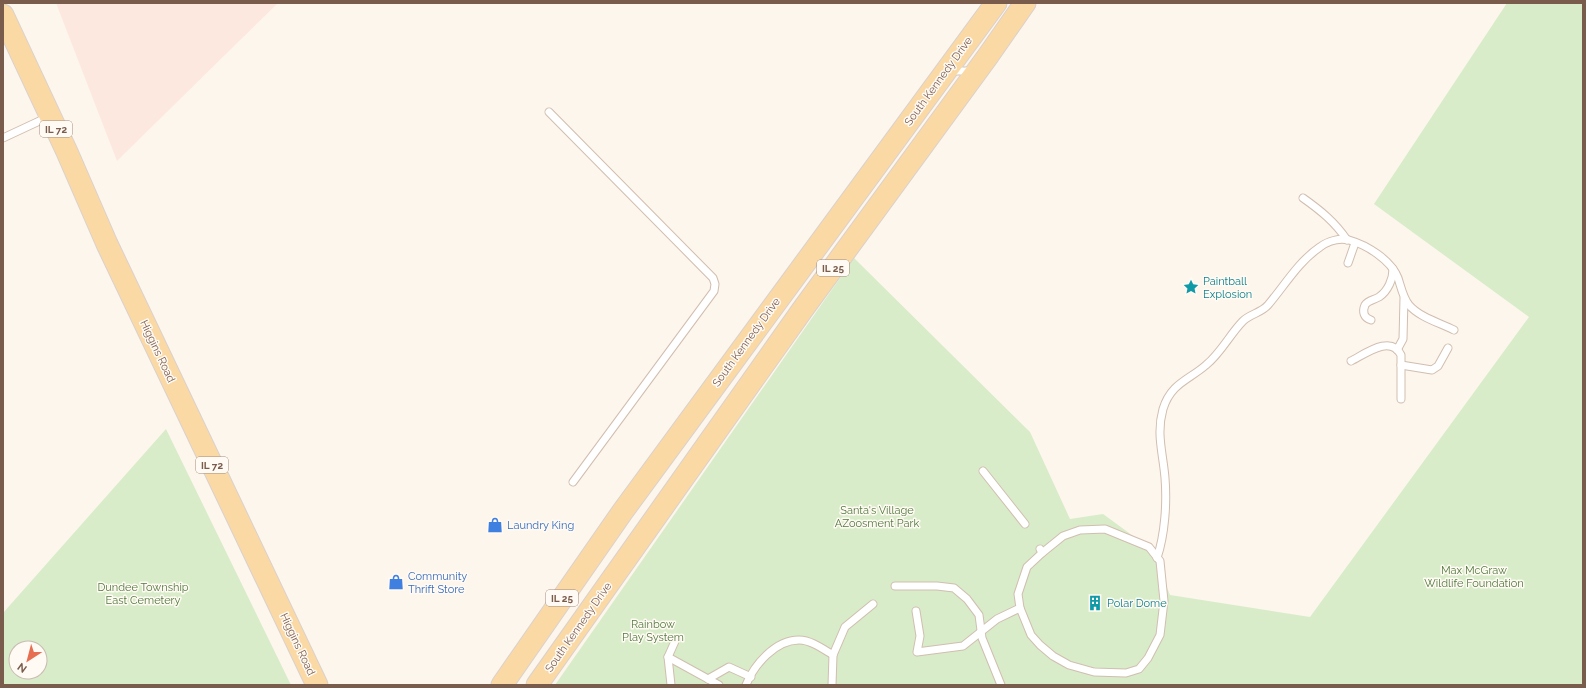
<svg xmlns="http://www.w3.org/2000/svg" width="1586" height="688" viewBox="0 0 1586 688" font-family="Raleway,sans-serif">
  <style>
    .commercial { fill: #fde8e0 }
    .green { fill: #d8ecc9; fill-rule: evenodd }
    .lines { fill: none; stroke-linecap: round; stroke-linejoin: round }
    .lane-casing { stroke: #d1beb0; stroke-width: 9 }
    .primary-casing { stroke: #dad1cd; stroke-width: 23 }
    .lane { stroke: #fff; stroke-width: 7 }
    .primary { stroke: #fbd9a5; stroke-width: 21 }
    .labels { text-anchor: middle; stroke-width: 3; stroke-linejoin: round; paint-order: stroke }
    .shield { fill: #fffaf3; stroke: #a28b7f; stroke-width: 1 }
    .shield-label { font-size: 10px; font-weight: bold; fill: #7a5c4d }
    .street-label { font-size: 11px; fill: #7a5c4d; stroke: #fffaf3 }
    .culture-label { font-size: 11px; fill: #0d838f; stroke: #fffaf3; text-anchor: start }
    .park-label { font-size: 11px; fill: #537a41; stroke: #fffaf3 }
    .shop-label { font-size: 11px; fill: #366cbe; stroke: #fffaf3; text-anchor: start }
  </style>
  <rect width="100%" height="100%" fill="#fdf6ec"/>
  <polygon class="commercial" points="56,3 278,3 117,161"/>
  <g class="green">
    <polygon points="1507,3 1583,3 1583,685 555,685 854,258 1030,432 1070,519 1103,514 1151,549 1170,595 1310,617 1529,317 1374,204"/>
    <path d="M166 429 291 685H3V613ZM16 648H40V672H16Z"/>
  </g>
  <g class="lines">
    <defs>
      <g id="lane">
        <polyline points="950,71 974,71"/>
        <polyline points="549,112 713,278 715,284 714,291 573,482"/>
        <polyline points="3,138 48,117"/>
        <path d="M1303 198C1320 210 1335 222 1347 240"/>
        <polyline points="1348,263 1355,243"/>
        <path d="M1371 320C1364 318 1362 312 1365 305 1368 300 1374 300 1379 297 1388 291 1393 279 1393 269"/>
        <polyline points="1397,350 1403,339 1404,298"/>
        <path d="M1351 361C1365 354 1391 334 1401 355V399"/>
        <polyline points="1401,365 1432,370 1438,366 1448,348"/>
        <polyline points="983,471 1025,524"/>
        <path d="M1157 558C1165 534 1167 503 1165 478 1163 453 1156 434 1163 409 1171 383 1189 380 1206 365 1221 353 1230 334 1243 321 1250 314 1261 313 1268 305 1285 285 1298 262 1320 247 1328 241 1339 238 1349 240 1367 245 1391 260 1398 278 1401 287 1403 298 1409 305 1419 317 1440 323 1454 330"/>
        <polyline points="895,586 937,586 954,588 967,599 979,615 982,638 1001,685"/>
        <polyline points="1020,608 1031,635 1040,645 1053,656 1069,665 1094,672 1126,673 1139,669 1148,658 1160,635 1164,601 1160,561 1149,547 1105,529 1080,530 1063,536 1042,553"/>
        <polyline points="916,611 920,636 917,652 963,646 997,619 1020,608 1018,594 1027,567 1042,553 1040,549"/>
        <polyline points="668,657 719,685"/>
        <polyline points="708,679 729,667 751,677"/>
        <polyline points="671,685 668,657 676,639"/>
        <path d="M746 685C754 665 775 640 799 640 811 640 823 649 833 655"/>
        <polyline points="832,685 833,655 845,627 873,604"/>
      </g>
      <g id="primary">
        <polyline points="3,15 67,152 107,244 317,685"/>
        <polyline points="502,685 623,511 996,3"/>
        <polyline points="537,685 803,309 988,56 1025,3"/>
      </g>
    </defs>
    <use href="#lane" class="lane-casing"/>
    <use href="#primary" class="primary-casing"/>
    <use href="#lane" class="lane"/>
    <use href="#primary" class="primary"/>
  </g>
  <defs>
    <symbol id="sight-bare" viewBox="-9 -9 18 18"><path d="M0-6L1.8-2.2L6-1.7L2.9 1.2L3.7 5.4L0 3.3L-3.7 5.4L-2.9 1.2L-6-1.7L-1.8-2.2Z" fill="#0f9aa8" stroke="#fffaf3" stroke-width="2.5" paint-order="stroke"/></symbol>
    <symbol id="shop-bare" viewBox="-9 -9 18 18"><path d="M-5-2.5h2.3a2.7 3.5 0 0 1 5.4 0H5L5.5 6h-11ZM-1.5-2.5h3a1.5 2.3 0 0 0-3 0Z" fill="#3f7fe0" stroke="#fffaf3" stroke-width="2.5" paint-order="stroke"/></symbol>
    <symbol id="building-bare" viewBox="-9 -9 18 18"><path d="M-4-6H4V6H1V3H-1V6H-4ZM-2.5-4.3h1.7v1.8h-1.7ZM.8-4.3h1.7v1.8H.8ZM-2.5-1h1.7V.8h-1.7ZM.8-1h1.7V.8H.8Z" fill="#0f9aa8" stroke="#fffaf3" stroke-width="2.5" paint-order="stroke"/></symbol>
  </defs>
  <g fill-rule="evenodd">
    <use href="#sight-bare" x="1180" y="276" width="22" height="22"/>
    <use href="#shop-bare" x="484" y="514" width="22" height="22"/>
    <use href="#shop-bare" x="385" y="571" width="22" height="22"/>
    <use href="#building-bare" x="1084" y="592" width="22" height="22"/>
  </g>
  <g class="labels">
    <g class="shield">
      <rect x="40" y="121" width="32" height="16" rx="3"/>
      <rect x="817" y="260" width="32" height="16" rx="3"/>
      <rect x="196" y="457" width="32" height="16" rx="3"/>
      <rect x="546" y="590" width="32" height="16" rx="3"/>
    </g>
    <g class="shield-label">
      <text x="56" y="133">IL 72</text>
      <text x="833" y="272">IL 25</text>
      <text x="212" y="469">IL 72</text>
      <text x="562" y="602">IL 25</text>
    </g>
    <g class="street-label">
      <text transform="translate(938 81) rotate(-54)" y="4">South Kennedy Drive</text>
      <text transform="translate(746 342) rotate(-54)" y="4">South Kennedy Drive</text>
      <text transform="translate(158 351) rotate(65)" y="4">Higgins Road</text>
      <text transform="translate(578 627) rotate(-55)" y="4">South Kennedy Drive</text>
      <text transform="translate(298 644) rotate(65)" y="4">Higgins Road</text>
    </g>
    <g class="culture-label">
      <text x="1203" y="285">Paintball<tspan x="1203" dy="13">Explosion</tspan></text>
      <text x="1107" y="607">Polar Dome</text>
    </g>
    <g class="park-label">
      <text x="877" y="514">Santa's Village<tspan x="877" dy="13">AZoosment Park</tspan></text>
      <text x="1474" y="574">Max McGraw<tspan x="1474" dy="13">Wildlife Foundation</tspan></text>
      <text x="143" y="591">Dundee Township<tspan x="143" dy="13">East Cemetery</tspan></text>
      <text x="653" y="628">Rainbow<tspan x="653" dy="13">Play System</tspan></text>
    </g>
    <g class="shop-label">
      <text x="507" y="529">Laundry King</text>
      <text x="408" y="580">Community<tspan x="408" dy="13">Thrift Store</tspan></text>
    </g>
  </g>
  <rect width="1586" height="688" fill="none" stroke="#7a5c4d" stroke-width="8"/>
  <g transform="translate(28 660) rotate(216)"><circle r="19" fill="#fffaf3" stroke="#cabbb1"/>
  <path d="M0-3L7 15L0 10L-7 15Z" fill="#e76f51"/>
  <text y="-6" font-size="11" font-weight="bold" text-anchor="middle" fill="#7a5c4d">N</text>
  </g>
</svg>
